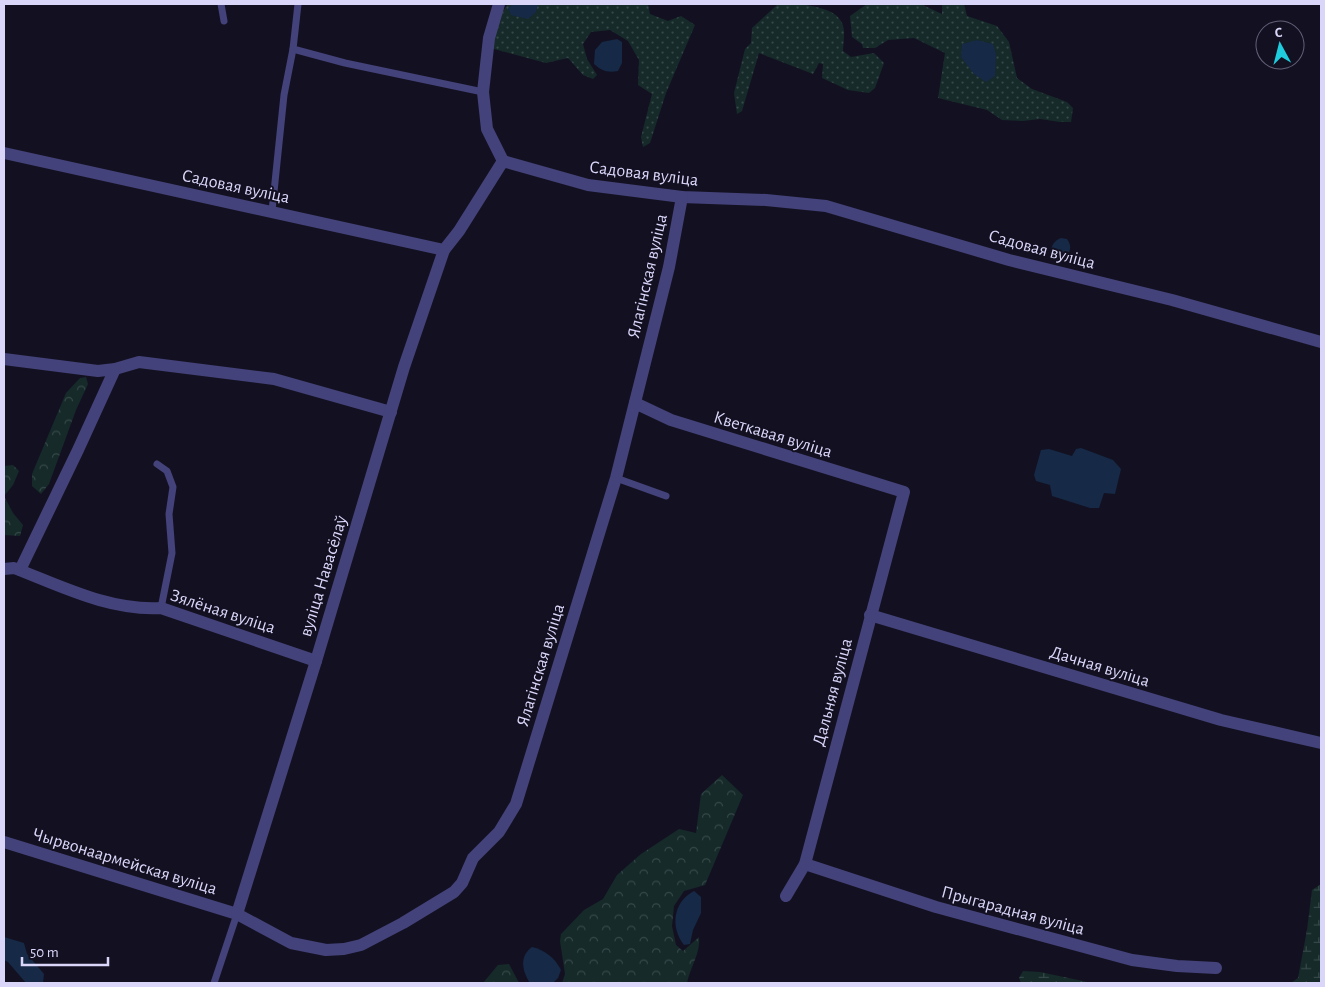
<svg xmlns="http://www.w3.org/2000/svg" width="1325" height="987" viewBox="0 0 1325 987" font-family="'Alegreya Sans',sans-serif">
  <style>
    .green { fill: url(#green-dots) }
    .forest { fill: url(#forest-crowns) }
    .wetland { fill: url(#wetland-marsh) }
    .water { fill: #162946 }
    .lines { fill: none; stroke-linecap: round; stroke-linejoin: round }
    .service { stroke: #44427a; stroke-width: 7 }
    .minor { stroke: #44427a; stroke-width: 12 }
    .labels { text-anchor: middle; stroke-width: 4; stroke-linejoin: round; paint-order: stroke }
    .street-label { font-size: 18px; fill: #dad6fa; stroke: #131121 }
  </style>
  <defs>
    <pattern id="green-dots" width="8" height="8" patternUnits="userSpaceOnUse" patternTransform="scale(1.25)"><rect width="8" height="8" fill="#152a29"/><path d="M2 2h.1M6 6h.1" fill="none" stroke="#364849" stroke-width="1.8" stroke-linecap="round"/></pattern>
    <pattern id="forest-crowns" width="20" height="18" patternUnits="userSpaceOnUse" patternTransform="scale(1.25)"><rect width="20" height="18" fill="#152a29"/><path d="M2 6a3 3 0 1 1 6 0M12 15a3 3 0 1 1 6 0" fill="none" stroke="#364849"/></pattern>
    <pattern id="wetland-marsh" width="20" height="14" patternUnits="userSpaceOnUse" patternTransform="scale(1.25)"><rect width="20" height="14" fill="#152a29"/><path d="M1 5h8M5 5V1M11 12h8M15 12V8" fill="none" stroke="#364849"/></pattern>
  </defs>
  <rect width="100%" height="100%" fill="#131121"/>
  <g class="green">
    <polygon points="508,4 648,4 650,14 668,21 681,16 695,25 666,93 650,143 643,147 641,137 652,94 638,85 639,60 628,41 610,30 591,32 583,44 587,59 597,75 593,79 583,75 568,58 546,63 490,48 496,20"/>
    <path d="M778 4C794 3 835 5 842 23 846 31 843 43 843 51L851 57 874 53 884 63 875 88 869 93 848 90 822 78 823 64 819 63 813 74 759 53 742 111 737 114 734 93 745 49 751 43 752 28Z"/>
    <polygon points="867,4 923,4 925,6 942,14 942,4 964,4 967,16 997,26 1009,42 1017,78 1032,89 1067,102 1073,108 1071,122 1060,122 1040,119 1023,121 1002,120 987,110 938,98 945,53 914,38 888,40 875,48 863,48 862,44 852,37 850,16"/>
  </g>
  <g class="forest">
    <polygon points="86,377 88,384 76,410 49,484 41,494 32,486 32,474 66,393 80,378"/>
    <polygon points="13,465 19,471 13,485 4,496 4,466"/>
    <polygon points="4,496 13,513 23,525 20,536 4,535"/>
    <path d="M722 775 743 795 705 885 684 891 674 906 672 926 676 945 683 951 699 937C701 952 690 968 687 983H562L565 974 560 941 561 934 584 910 603 899 617 875 641 854 679 829 696 833 701 794Z"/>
    <polygon points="509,964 519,983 483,983 498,965"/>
  </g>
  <g class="wetland">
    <polygon points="1321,884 1321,983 1291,983 1298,978 1307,930 1312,890"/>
    <polygon points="1023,971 1040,972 1092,983 1021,983 1019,978"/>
  </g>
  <g class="water">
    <polygon points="514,4 538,4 536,12 528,19 511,15 508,8"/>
    <path d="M617 39 622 42V63L618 71C607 73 602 71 594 64L595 50 602 42Z"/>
    <polygon points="977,40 993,44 996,54 995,76 986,82 974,74 961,57 962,44"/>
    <path d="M1061 238 1067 239C1073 247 1070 254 1062 260H1055C1048 252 1051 242 1061 238Z"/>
    <polygon points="1081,448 1113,460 1121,469 1115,494 1104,493 1099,508 1090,508 1052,496 1050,485 1036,481 1034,475 1041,450 1049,449 1072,456 1076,449"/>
    <path d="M694 891 701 897V913L693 930 690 944 684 945C670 927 673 902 694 891Z"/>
    <polygon points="4,937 24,943 27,954 44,974 43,983 26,983 8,962 4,960"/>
    <path d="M532 947C545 950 555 958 561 970L558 978 553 983H530C522 971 519 956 532 947Z"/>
  </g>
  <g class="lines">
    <g class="service">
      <polyline points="221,4 224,21"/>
      <polyline points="298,4 293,49 345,63 483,92"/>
      <polyline points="272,211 284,95 293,49"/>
      <polyline points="157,464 167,471 173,487 169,514 172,553 161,608"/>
      <polyline points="616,478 666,496"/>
      <polyline points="214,983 237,914"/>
    </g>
    <g class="minor">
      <polyline points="499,4 489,38 483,92 487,129 503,161"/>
      <polyline points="4,153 444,250 459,231 503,161 588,185 682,197 766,200 826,206 1009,260 1172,300 1321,342"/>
      <polyline points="4,359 98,371 115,369 139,362 274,379 391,412"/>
      <polyline points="635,403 671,420 904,492 805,864 786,896"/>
      <path d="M4 569 14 568C61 586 109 611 161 608L316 661"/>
      <polyline points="20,570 78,450 115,369"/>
      <polyline points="870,615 1221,720 1321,743"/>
      <polyline points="4,842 237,914 291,943 326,950 344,949 361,945 403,923 454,892 462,883 473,858 499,832 516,804 616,478 669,267 682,197"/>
      <polyline points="805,864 936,907 1132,960 1177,966 1216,968"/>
      <polyline points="237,914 316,661 404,367 444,250"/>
    </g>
  </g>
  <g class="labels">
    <g class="street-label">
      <text transform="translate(644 173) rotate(7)" y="6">Садовая вуліца</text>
      <text transform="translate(236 186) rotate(12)" y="6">Садовая вуліца</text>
      <text transform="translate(1042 249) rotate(15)" y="6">Садовая вуліца</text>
      <text transform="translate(647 276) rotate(-77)" y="6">Ялагінская вуліца</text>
      <text transform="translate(773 434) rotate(17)" y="6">Кветкавая вуліца</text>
      <text transform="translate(323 576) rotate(-73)" y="6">вуліца Навасёлаў</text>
      <text transform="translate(223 611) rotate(18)" y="6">Зялёная вуліца</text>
      <text transform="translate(540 665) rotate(-73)" y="6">Ялагінская вуліца</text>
      <text transform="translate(1100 666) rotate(17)" y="6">Дачная вуліца</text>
      <text transform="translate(832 692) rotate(-75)" y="6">Дальняя вуліца</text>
      <text transform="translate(125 861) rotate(17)" y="6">Чырвонаармейская вуліца</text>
      <text transform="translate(1013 910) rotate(15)" y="6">Прыгарадная вуліца</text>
    </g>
  </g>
  <rect width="1325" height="987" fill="none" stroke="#dad6fa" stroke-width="10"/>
  <g transform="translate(1280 45) rotate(353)"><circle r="24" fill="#131121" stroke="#636078"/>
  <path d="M0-4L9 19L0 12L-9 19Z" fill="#1eccde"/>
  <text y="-8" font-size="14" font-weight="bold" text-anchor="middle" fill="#dad6fa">С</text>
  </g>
  <path d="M22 957v8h86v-8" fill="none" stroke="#dad6fa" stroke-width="2.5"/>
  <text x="30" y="957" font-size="15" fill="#dad6fa" stroke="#131121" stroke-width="4" paint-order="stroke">50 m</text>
</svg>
